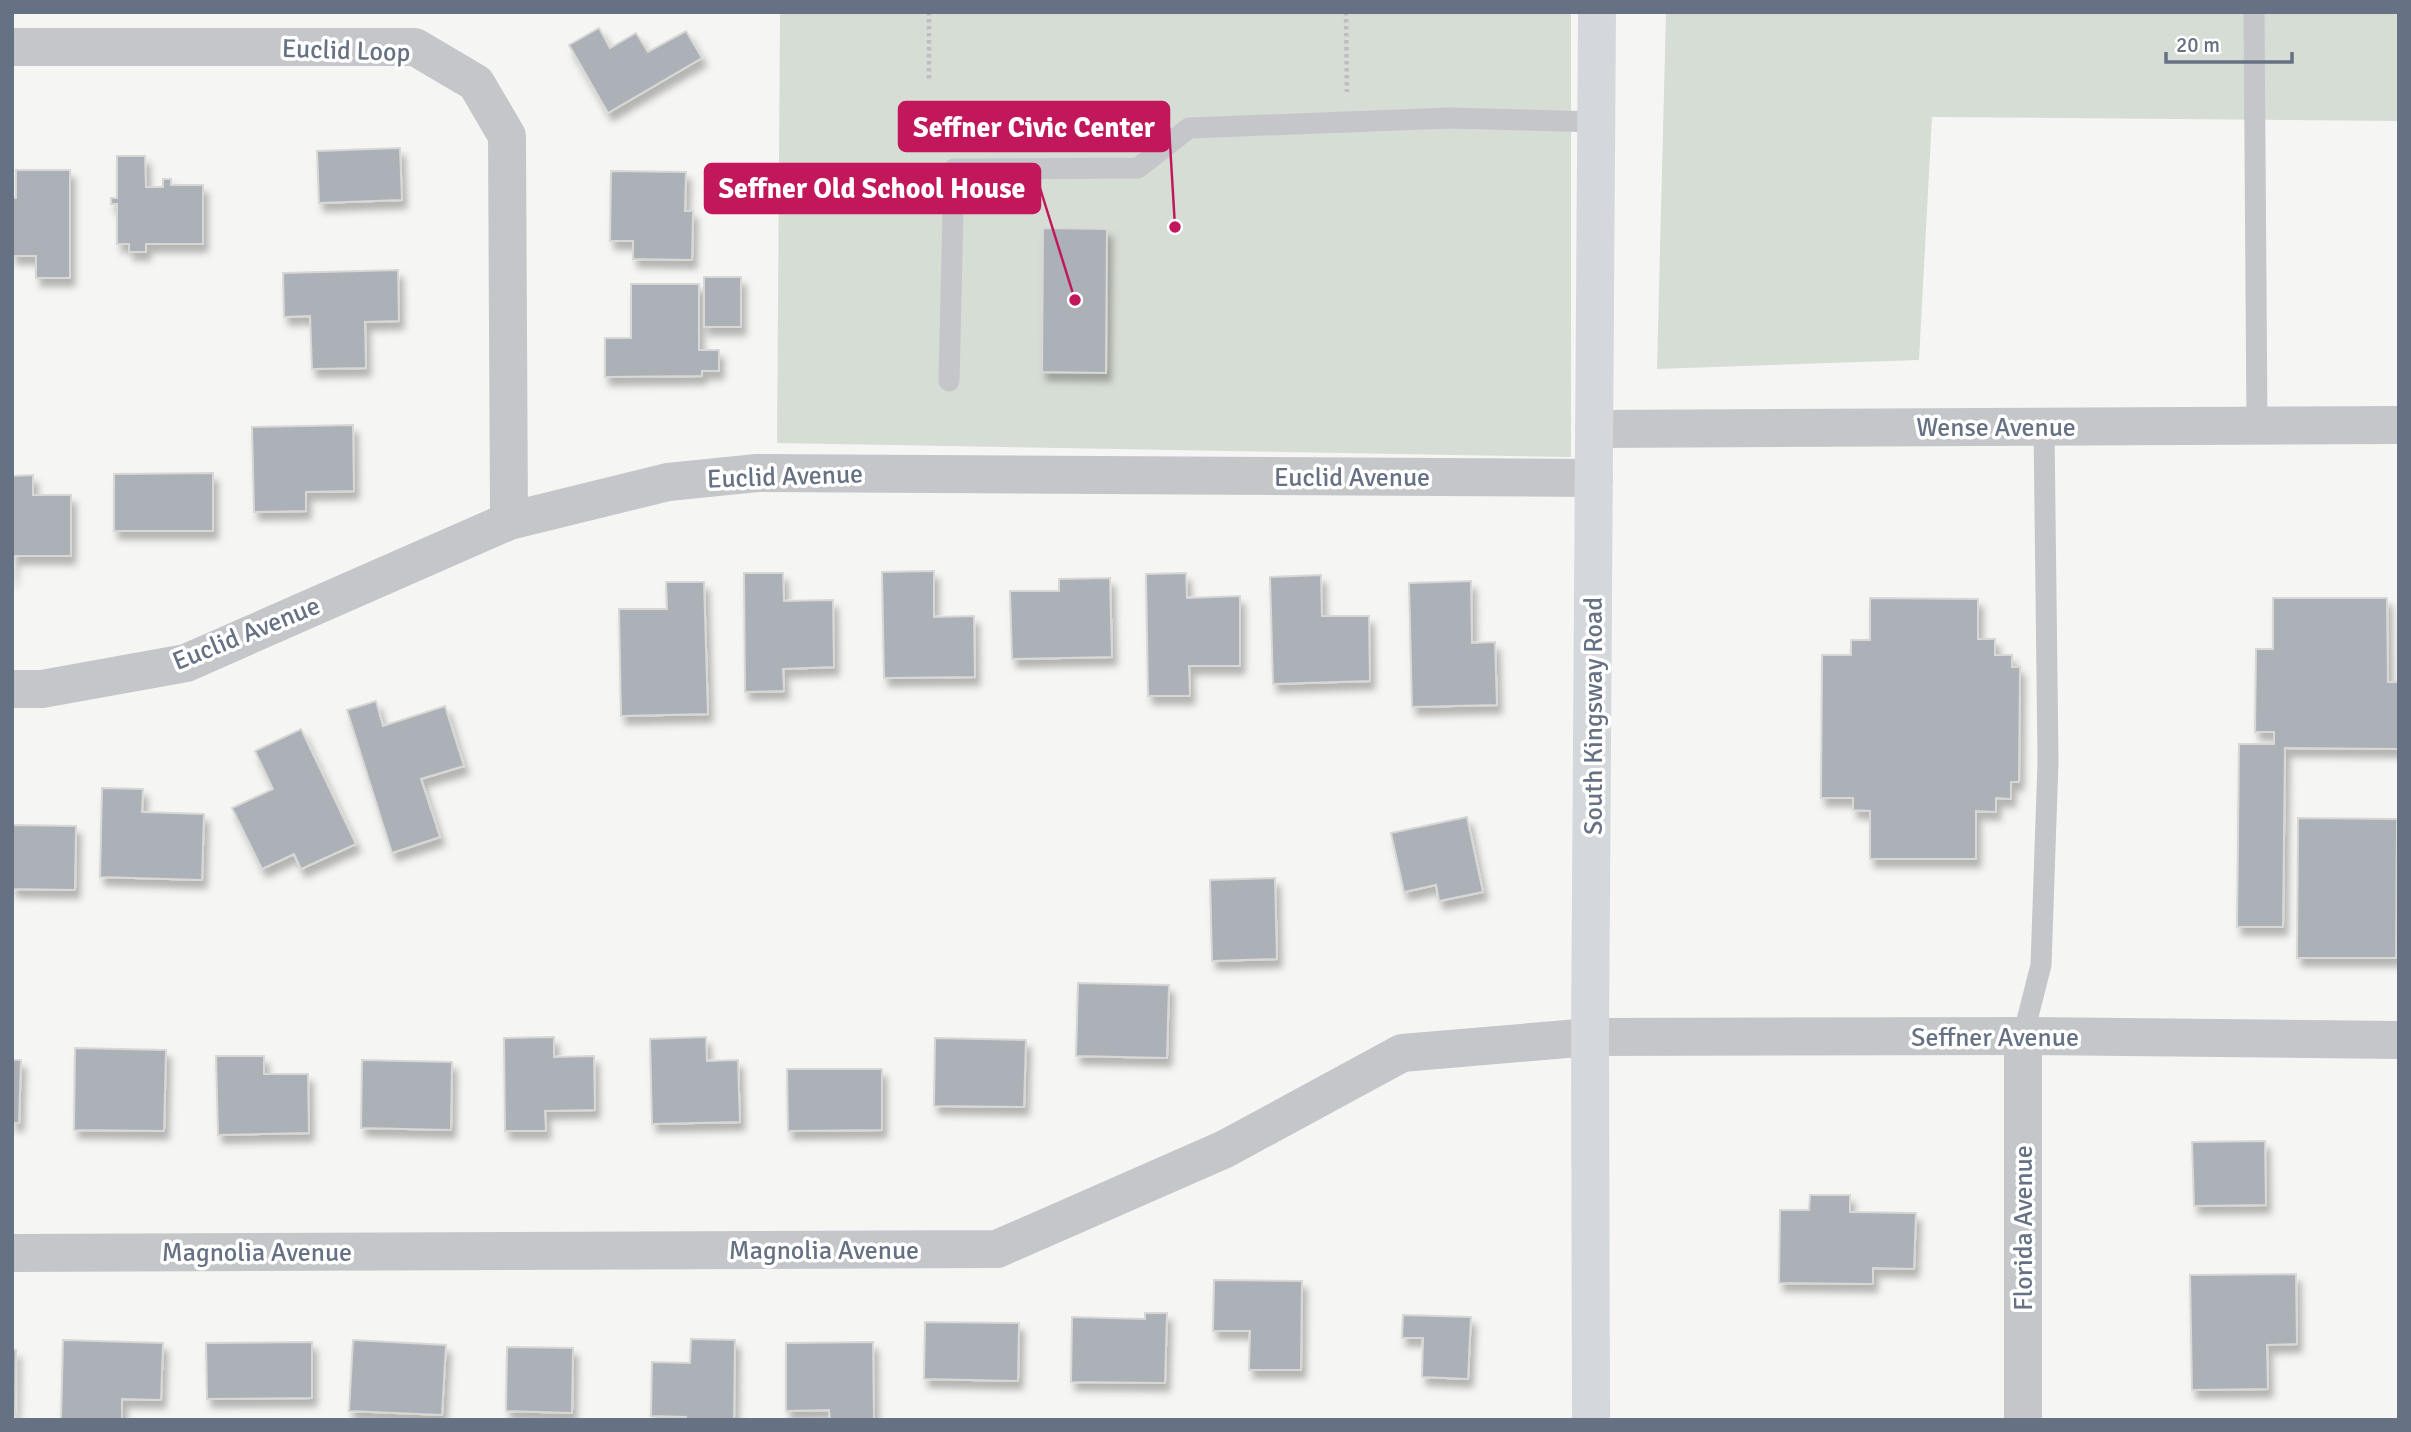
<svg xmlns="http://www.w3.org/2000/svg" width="2411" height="1432" viewBox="0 0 2411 1432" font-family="Signika,sans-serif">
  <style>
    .green { fill: #d6ddd4 }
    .building { fill: #acb1b8; stroke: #d7d7d5; stroke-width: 2; filter: url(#shadow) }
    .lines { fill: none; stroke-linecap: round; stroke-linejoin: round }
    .path { stroke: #bdbec1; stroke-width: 4.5; stroke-dasharray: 3.5 3.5; stroke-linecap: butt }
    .lane { stroke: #c4c6ca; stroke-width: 21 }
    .street { stroke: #c4c6ca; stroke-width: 38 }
    .secondary { stroke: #d4d8dc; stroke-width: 38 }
    .labels { text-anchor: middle; stroke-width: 7; stroke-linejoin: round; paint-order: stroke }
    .street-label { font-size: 26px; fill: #667183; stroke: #fff }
    .leader { fill: none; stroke: #c2185b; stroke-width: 2.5 }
    .callout-dot { fill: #c2185b; stroke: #fff; stroke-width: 2.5 }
    .callout { fill: #c2185b; stroke: #c2185b; stroke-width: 2.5 }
    .callout-label { font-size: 28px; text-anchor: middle; font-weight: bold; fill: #fff }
  </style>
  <defs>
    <filter id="shadow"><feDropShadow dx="4.5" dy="8" stdDeviation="3.5" flood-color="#0004"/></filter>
  </defs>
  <rect width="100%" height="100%" fill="#f5f6f3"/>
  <g class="green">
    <polygon points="780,12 1571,12 1571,457 777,443"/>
    <polygon points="1666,12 2399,12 2399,121 1932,117 1919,360 1657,369"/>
  </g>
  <g class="building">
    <polygon points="599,28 610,48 636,33 648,52 686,31 702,58 608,113 569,45"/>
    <polygon points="400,148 402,200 319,203 317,151"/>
    <polygon points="117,156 145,156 146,187 163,187 163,179 171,179 171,185 203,185 203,244 146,244 146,252 129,252 129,244 117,244 117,204 111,204 111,198 117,198"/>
    <polygon points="16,170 70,170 70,278 36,278 36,256 12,256 12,198 16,198"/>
    <polygon points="611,171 686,172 685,211 693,211 692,260 633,259 633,241 610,241"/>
    <polygon points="1043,228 1107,229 1106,373 1042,372"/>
    <polygon points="398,270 399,321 365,322 366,368 312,369 310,316 284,317 283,273"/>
    <rect x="704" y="277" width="37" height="50"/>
    <polygon points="631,284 699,284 699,350 719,350 719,371 702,371 702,376 605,377 605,338 631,338"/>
    <polygon points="353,425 354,491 306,492 306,511 254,512 252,427"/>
    <polygon points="213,473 213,531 114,531 114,474"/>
    <polygon points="33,475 33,495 71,495 71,556 14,556 12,579 12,476"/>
    <polygon points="934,571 934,617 974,616 975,677 884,678 882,572"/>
    <polygon points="744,573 783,573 784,601 833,600 834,667 783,669 784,691 745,692"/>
    <polygon points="1186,573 1187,598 1240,596 1240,666 1189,666 1190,696 1148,696 1146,574"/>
    <polygon points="1321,575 1322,616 1369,616 1370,681 1273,684 1270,577"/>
    <polygon points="1110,578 1112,657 1012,659 1010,591 1059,591 1059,579"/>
    <polygon points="1471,581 1472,643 1495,642 1497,705 1412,707 1409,583"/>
    <polygon points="666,582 704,582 708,714 621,716 619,609 667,609"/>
    <polygon points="1870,598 1978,599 1978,639 1995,639 1995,655 2012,655 2012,667 2020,667 2019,782 2011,782 2011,799 1996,798 1996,812 1976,811 1976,859 1870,859 1870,811 1853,810 1853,798 1821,798 1822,655 1851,655 1851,640 1870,640"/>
    <polygon points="2273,598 2387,598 2388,682 2399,682 2399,749 2285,748 2283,927 2237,927 2239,744 2274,744 2274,732 2255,732 2256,649 2273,649"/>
    <polygon points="376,701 383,726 445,706 464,766 421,779 440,837 392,853 347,710"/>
    <polygon points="301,729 356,844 301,869 294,854 262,869 232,808 273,789 255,751"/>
    <polygon points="102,788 143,789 142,812 204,814 202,880 100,877"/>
    <polygon points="1467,817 1483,892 1439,901 1436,885 1404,892 1391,833"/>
    <polygon points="2298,818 2397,819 2396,958 2297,958"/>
    <polygon points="12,825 76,826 75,890 12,889"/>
    <polygon points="1275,878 1277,959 1212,961 1210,880"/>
    <polygon points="1078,983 1169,985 1167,1058 1076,1056"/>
    <polygon points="554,1037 554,1057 594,1056 595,1110 545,1111 546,1131 505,1131 504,1038"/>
    <polygon points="706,1037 707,1061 738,1060 740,1122 652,1124 650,1039"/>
    <polygon points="935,1038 1026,1040 1024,1107 934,1106"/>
    <polygon points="75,1048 166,1050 164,1131 74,1130"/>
    <polygon points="216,1056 264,1056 264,1074 308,1074 309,1133 218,1135"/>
    <polygon points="12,1060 21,1060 19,1123 12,1123"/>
    <polygon points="362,1060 452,1062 451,1130 361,1128"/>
    <polygon points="787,1069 882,1069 882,1130 788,1131"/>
    <polygon points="2265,1141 2266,1205 2194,1206 2192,1142"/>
    <polygon points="1810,1195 1850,1195 1850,1212 1916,1213 1914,1269 1873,1268 1873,1284 1779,1283 1780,1210 1809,1210"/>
    <polygon points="2296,1274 2297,1344 2267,1345 2268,1389 2192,1390 2190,1275"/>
    <polygon points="1214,1280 1302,1281 1301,1370 1249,1370 1250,1331 1213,1331"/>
    <polygon points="1145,1313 1167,1313 1165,1383 1071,1382 1072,1317 1145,1319"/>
    <polygon points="1403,1315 1471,1317 1468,1379 1422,1377 1423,1338 1402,1338"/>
    <polygon points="925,1322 1019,1323 1018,1381 924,1379"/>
    <polygon points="691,1339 735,1340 734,1420 686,1420 686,1417 651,1416 652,1362 690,1363"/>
    <polygon points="63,1340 163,1343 161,1400 122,1399 122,1420 61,1420"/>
    <polygon points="353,1340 446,1345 442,1415 349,1411"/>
    <polygon points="312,1342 312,1398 207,1399 206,1343"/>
    <polygon points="873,1342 874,1420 830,1420 829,1410 786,1411 786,1343"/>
    <polygon points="507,1347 573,1348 572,1413 506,1411"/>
    <polygon points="12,1350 16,1350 15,1415 12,1415"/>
  </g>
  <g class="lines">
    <g class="path">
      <polyline points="929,12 929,81"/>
      <polyline points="1346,12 1347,92"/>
    </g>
    <g class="lane">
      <polyline points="2254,12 2257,425"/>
      <polyline points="949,381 954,169 1138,168 1189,128 1449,118 1597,122"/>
      <polyline points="2023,1036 2041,965 2048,762 2044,427"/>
    </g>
    <g class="street">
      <polyline points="12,47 415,47 476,83 507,136 509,521"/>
      <polyline points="1594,429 2399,425"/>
      <polyline points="12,689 42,689 186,663 509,521 668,482 757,473 1594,478"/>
      <polyline points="2023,1036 2023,1420"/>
      <polyline points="12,1253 997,1249 1225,1149 1402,1053 1590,1037 2023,1036 2399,1040"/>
    </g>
    <polyline class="secondary" points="1591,1420 1590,1037 1597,12"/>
  </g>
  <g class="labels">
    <g class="street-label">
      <text transform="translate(346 50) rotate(2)" y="9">Euclid Loop</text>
      <text x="1996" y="436">Wense Avenue</text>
      <text transform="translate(785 476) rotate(-2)" y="9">Euclid Avenue</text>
      <text x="1352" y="486">Euclid Avenue</text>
      <text transform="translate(246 633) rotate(-22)" y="9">Euclid Avenue</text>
      <text transform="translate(1593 716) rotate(-90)" y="9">South Kingsway Road</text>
      <text x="1995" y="1046">Seffner Avenue</text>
      <text transform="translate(2023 1228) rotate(-90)" y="9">Florida Avenue</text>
      <text x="824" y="1259">Magnolia Avenue</text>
      <text x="257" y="1261">Magnolia Avenue</text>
    </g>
  </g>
  <path class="leader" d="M1175 227L1169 127M1075 300L1040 188"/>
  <g class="callout-dot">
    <circle cx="1175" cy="227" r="7"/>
    <circle cx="1075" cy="300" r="7"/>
  </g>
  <g class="callout">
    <rect x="899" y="102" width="270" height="49" rx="7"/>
    <rect x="705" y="164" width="335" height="49" rx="7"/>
  </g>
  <g class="callout-label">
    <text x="1034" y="137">Seffner Civic Center</text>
    <text x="872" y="198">Seffner Old School House</text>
  </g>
  <rect width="2411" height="1432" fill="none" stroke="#667183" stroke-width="28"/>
  <path d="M2166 52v10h126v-10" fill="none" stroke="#667183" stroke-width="3.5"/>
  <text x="2176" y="52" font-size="21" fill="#667183" stroke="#ffffff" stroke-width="5" paint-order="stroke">20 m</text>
</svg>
